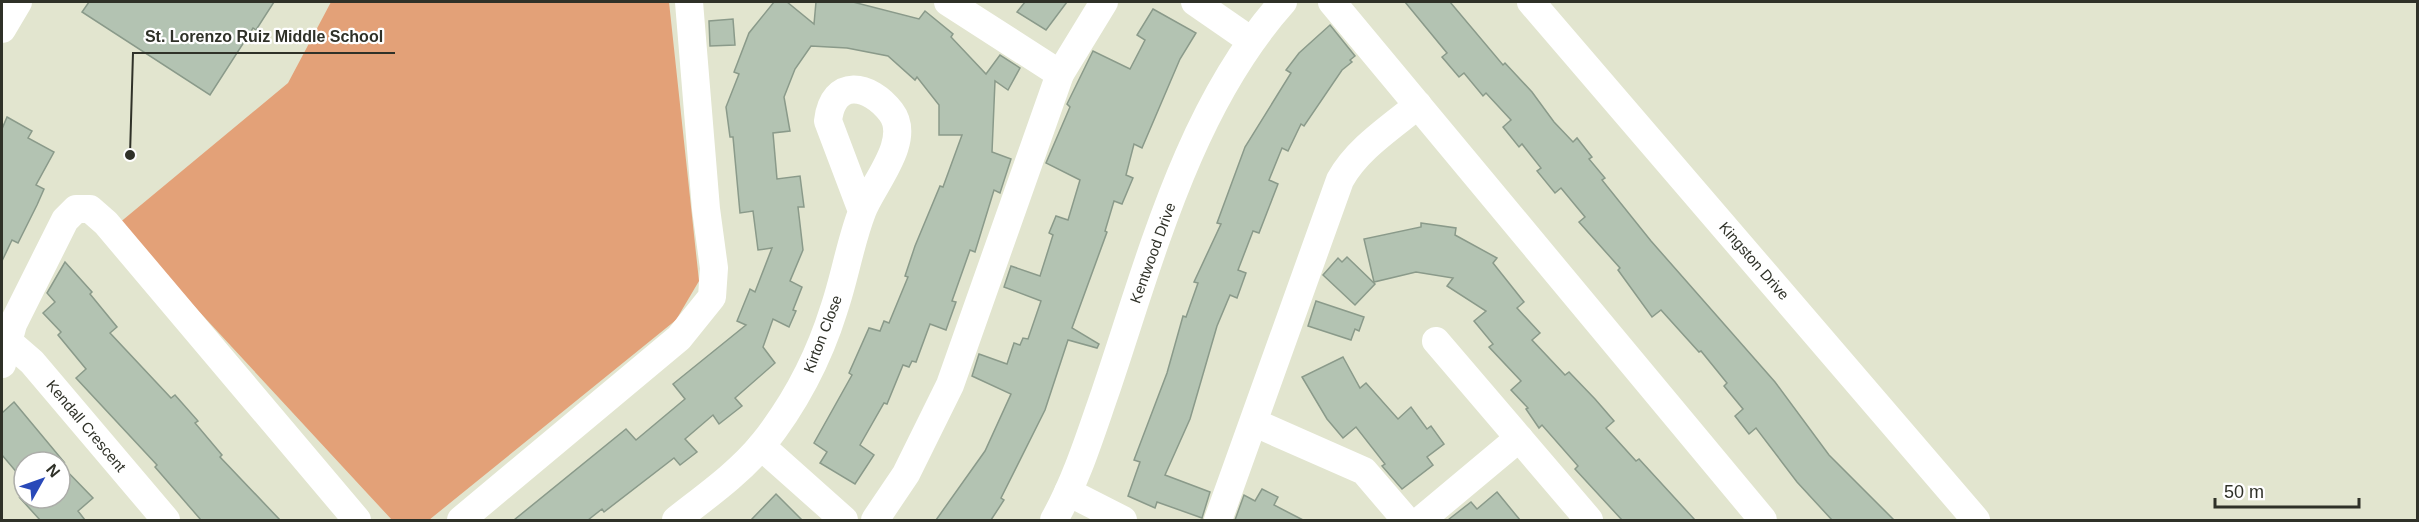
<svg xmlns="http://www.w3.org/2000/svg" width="2419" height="522" viewBox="0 0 2419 522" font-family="Arial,sans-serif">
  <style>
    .green { fill: #e3a178 }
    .building { fill: #b3c3b2; stroke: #8a9a8a; stroke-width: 1.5 }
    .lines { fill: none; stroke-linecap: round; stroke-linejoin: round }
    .minor { stroke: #fff; stroke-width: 28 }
    .labels { text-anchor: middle; stroke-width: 4.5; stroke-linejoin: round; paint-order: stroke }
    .street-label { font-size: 15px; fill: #2f3128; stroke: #fff }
    .leader { fill: none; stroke: #2f3128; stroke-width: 2 }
    .callout-dot { fill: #2f3128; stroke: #fff; stroke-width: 2 }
    .callout-label { font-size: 16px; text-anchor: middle; font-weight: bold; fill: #2f3128; stroke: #fff; stroke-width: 4.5; stroke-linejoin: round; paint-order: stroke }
  </style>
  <rect width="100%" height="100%" fill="#e2e5cf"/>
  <polygon class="green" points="331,2 669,2 699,281 676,320 429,520 392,520 118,224 288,83"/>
  <g class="building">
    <polygon points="89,2 274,2 256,30 253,28 210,95 82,12"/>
    <polygon points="774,2 787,2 814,24 816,2 853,2 919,19 925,11 953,34 951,37 986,74 1000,55 1020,68 1008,90 995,81 992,152 1011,159 1000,193 994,190 975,252 970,250 952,301 956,302 946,330 930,324 916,362 912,361 909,367 903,365 887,404 884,403 860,445 874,455 855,484 820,463 827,452 814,443 852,375 849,373 869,328 880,331 884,321 889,323 908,277 905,276 915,246 940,186 943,187 962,135 939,135 939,105 917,77 915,80 888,56 847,48 811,46 795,69 784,97 790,131 773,133 777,179 800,176 804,207 798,207 803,250 790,281 802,287 793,310 796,311 789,327 773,319 763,347 775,363 735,398 742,406 719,424 713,415 685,439 697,452 680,465 674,458 604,512 602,509 588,520 514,520 626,429 636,440 685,399 673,384 746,325 737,321 750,289 755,292 772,248 758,250 753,211 740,213 733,137 730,137 726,107 739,74 734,72 749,33"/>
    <polygon points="1025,2 1067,2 1046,30 1017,12"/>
    <polygon points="1405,2 1450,2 1503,65 1505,63 1532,92 1554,122 1573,142 1577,138 1592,157 1589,159 1605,178 1602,180 1651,241 1775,382 1829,455 1894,520 1832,520 1797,482 1756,428 1749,434 1735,416 1743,409 1724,386 1727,383 1701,351 1699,352 1661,310 1652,317 1618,270 1620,268 1579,222 1585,217 1561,188 1555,193 1537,171 1541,168 1522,144 1519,147 1503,127 1511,120 1486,93 1483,96 1464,73 1459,77 1442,57 1447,53"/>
    <polygon points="1153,9 1196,33 1180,59 1142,148 1134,144 1126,175 1133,178 1122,204 1114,201 1105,231 1107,232 1072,328 1099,344 1097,348 1068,340 1045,410 1001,498 1004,500 991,520 936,520 985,451 1011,394 972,376 979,354 1007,364 1014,343 1020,345 1023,338 1028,339 1041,301 1004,287 1011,266 1040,276 1053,235 1049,233 1056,216 1068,220 1080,180 1046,163 1070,107 1067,104 1093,51 1130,69 1145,40 1137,35"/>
    <polygon points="733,19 735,45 710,46 709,21"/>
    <polygon points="1330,25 1355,56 1350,60 1352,62 1342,70 1304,126 1301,124 1288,151 1282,148 1269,180 1278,184 1259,233 1253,231 1238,270 1246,273 1237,298 1230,295 1217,326 1190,419 1165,475 1210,492 1202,518 1157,502 1155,508 1128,496 1140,462 1134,460 1167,373 1183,316 1186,317 1198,283 1194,282 1221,224 1217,223 1245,147 1291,73 1286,70 1299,53"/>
    <polygon points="7,117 32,131 28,138 54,152 36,185 44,189 37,205 18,243 12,240 2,261 2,129"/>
    <polygon points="1421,223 1456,228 1455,235 1497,258 1493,263 1524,302 1517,308 1540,333 1532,340 1565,375 1569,372 1595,399 1614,421 1606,428 1636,461 1639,459 1695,520 1622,520 1575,469 1578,466 1542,425 1539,428 1526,409 1528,408 1511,390 1521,381 1489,347 1493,344 1474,321 1486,311 1447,286 1453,278 1416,272 1374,282 1364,239 1421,227"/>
    <polygon points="1347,257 1375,284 1355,305 1323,275 1338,258 1342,262"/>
    <polygon points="65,262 92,292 90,294 117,327 110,333 171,398 175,395 198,421 195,423 222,455 220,457 280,520 201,520 155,467 157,465 76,378 86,369 58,335 61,332 43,313 55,302 47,293"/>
    <polygon points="1316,301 1364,317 1359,331 1355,329 1351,340 1308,326"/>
    <polygon points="1343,357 1360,388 1366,383 1398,419 1411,407 1427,429 1431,426 1444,444 1427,457 1433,465 1402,489 1382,466 1385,464 1356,427 1343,438 1327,419 1302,377"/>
    <polygon points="14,402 64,462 24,462 24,481 2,455 2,413"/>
    <polygon points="60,464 93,498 78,511 85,520 40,520 20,498 60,498"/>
    <polygon points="1262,489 1278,497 1274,505 1303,520 1235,520 1244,495 1255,501"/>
    <polygon points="1497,492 1520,520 1448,520 1471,502 1477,509"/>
    <polygon points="776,494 802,520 751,520"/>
  </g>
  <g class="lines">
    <g class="minor">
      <polyline points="948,2 1060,74"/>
      <polyline points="1195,2 1250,40"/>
      <polyline points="1332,2 1763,520"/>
      <polyline points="1531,2 1976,520"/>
      <polyline points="2,29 18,2"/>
      <polyline points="2,336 32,362 166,520"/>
      <polyline points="1436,341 1589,520"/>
      <polyline points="2,364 13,324 65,220 76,209 90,209 106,223 357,520"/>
      <polyline points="1255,423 1364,471 1406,520"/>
      <polyline points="761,446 844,520"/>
      <polyline points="1068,492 1123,520"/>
      <polyline points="461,520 679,338 712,297 714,268 706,209 689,2"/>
      <path d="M676 520C705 497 738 474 762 445 794 405 819 357 834 309 845 277 850 243 862 212 871 186 913 141 891 112 870 84 833 77 828 121L862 211"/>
      <polyline points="875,520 906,474 950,385 1060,74 1104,2"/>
      <path d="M1054 520C1076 481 1090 436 1105 393 1150 261 1188 108 1283 2"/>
      <path d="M1218 520 1340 180C1357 149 1390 128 1418 105"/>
      <polyline points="1421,520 1519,438"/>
    </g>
  </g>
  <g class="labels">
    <g class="street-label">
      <text transform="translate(1153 253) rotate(-70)" y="5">Kentwood Drive</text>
      <text transform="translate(1754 261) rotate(49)" y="5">Kingston Drive</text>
      <text transform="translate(823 334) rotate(-69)" y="5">Kirton Close</text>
      <text transform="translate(86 426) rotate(50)" y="5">Kendall Crescent</text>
    </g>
  </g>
  <path class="leader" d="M130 155L133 53H395"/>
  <circle class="callout-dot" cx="130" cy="155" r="6"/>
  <g class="callout-label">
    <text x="264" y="42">St. Lorenzo Ruiz Middle School</text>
  </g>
  <rect width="2419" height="522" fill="none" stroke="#2f3128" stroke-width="6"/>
  <g transform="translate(42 480) rotate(50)"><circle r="28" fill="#ffffff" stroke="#acada9" stroke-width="1.5"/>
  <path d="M0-4.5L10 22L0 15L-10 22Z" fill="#2949b9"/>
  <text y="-9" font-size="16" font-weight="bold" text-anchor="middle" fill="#2f3128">N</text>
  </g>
  <path d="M2215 498v9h144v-9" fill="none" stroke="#2f3128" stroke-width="3"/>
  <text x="2224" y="498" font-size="18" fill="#2f3128" stroke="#ffffff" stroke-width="4.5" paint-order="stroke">50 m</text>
</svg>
